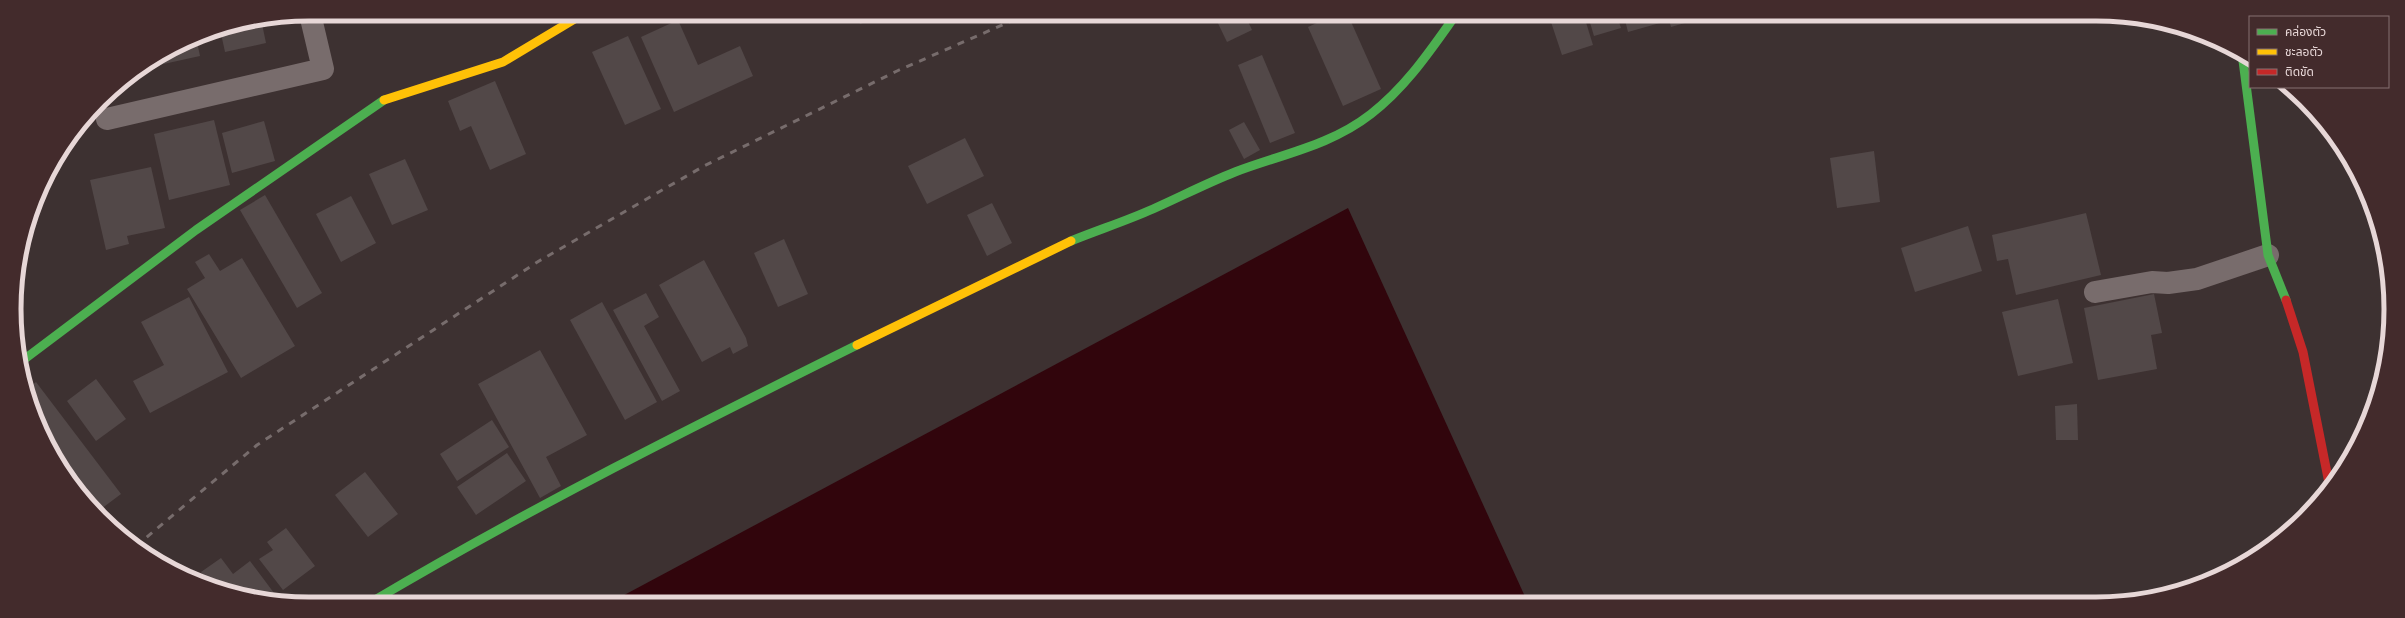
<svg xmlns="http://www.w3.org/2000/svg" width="2405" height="618" viewBox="0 0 2405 618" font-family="'Open Sans','Noto Sans Thai',sans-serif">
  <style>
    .water { fill: #31050c }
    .building { fill: #524848 }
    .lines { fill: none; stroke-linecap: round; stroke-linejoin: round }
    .street { stroke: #786c6c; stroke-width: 22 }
    .fast { stroke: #4caf50; stroke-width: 9 }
    .slow { stroke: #ffc107; stroke-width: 9 }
    .jam { stroke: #c62828; stroke-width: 9 }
    .rail { stroke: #776c6c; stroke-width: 3; stroke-dasharray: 7 7; stroke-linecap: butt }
    .rim { fill: none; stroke: #e7d7d7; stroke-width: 5 }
  </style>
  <rect width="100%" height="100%" fill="#3d3131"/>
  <polygon class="water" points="1348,208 1527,601 613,601"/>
  <g class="building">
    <polygon points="857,15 882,15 883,16 860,24"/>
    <polygon points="1214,15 1245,15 1252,30 1227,42"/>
    <polygon points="1334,15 1348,15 1381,89 1343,106 1308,27"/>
    <polygon points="1549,16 1584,16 1593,45 1562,55"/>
    <polygon points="1588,16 1617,16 1621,28 1594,36"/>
    <polygon points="1624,16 1665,16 1667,21 1628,32"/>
    <polygon points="1668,16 1686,16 1688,22 1671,27"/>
    <polygon points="261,19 266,43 225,52 220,29"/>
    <polygon points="678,20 698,65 740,46 753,76 674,112 641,37"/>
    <polygon points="628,36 661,109 625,125 592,52"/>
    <polygon points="196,37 200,56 159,65 158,60"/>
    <polygon points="1262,55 1295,133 1270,143 1238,65"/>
    <polygon points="495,81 526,154 490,170 471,126 460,131 448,101"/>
    <polygon points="214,120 230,185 169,200 154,134"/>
    <polygon points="264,121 275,161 232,173 222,133"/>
    <polygon points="1244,122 1260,150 1244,159 1229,130"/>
    <polygon points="965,138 984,176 927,204 908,166"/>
    <polygon points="1874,151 1880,202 1837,208 1830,158"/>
    <polygon points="405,159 428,210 392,225 369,174"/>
    <polygon points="151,167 165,228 127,236 129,244 106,250 90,180"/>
    <polygon points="265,195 322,293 297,308 240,210"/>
    <polygon points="351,196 376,243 341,262 316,214"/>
    <polygon points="992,203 1012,243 987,256 967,215"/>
    <polygon points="2086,213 2101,275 2016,295 2008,259 1997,261 1992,235"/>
    <polygon points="1968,226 1982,271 1915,292 1901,248"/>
    <polygon points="784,239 808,294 778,307 754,253"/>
    <polygon points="209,254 220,271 242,258 295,346 241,378 187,289 205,278 195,262"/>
    <polygon points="704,260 746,338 748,346 733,354 730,347 702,362 659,285"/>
    <polygon points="646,293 659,317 644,326 680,391 662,401 613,310"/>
    <polygon points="2154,294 2162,333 2151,335 2157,369 2098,380 2084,308"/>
    <polygon points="189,297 228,372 150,413 133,381 164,365 141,322"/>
    <polygon points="2058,299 2073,363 2018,376 2002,312"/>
    <polygon points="602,302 657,402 625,420 570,320"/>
    <polygon points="540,350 587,435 546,457 561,486 540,498 478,384"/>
    <polygon points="96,379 126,419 96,441 67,401"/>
    <polygon points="36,382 121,494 97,512 75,489 45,440 26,390"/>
    <polygon points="2077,404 2078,440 2056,440 2055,406"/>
    <polygon points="492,420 509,447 457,481 440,454"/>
    <polygon points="507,453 526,481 476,515 457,487"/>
    <polygon points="365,472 398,514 368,537 335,495"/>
    <polygon points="286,528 315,566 283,590 259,559 273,550 267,542"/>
    <polygon points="221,558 233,574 250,561 280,601 270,601 211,587 201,572"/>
  </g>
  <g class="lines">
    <g class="street">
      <polyline points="107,119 323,69 310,14"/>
      <polyline points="2095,292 2152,282 2168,283 2197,279 2268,255"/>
    </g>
    <g class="fast">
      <polyline points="2242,53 2268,255 2286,300"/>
      <path d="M1071 241C1098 230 1126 221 1153 209 1180 197 1207 183 1235 172 1282 154 1330 146 1371 114 1406 87 1430 51 1455 16"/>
      <polyline points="22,361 196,230 384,100"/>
      <path d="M373 601C530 508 694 426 857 345"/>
    </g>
    <g class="slow">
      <polyline points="384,100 503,62 583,14"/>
      <polyline points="857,345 1071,241"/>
    </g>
    <polyline class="jam" points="2286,300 2303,352 2329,483"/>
    <polyline class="rail" points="136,546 257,445 539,261 704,166 897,71 1025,15"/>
  </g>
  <path d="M0 0H2405V618H0ZM309 21H2096A288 288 0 0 1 2384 309V309A288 288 0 0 1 2096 597H309A288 288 0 0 1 21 309V309A288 288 0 0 1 309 21Z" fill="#432b2c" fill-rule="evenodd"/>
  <path class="rim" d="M309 21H2096A288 288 0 0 1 2384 309V309A288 288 0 0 1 2096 597H309A288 288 0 0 1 21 309V309A288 288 0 0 1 309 21Z"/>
  <rect x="2249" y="16" width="140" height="72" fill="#432b2c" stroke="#857070"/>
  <rect x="2257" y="29" width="20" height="6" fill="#4caf50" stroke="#857070"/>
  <text x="2285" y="36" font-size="12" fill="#e7d7d7">คล่องตัว</text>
  <rect x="2257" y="49" width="20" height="6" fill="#ffc107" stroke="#857070"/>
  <text x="2285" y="56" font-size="12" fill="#e7d7d7">ชะลอตัว</text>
  <rect x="2257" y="69" width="20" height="6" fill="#c62828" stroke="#857070"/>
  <text x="2285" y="76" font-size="12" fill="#e7d7d7">ติดขัด</text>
</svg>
